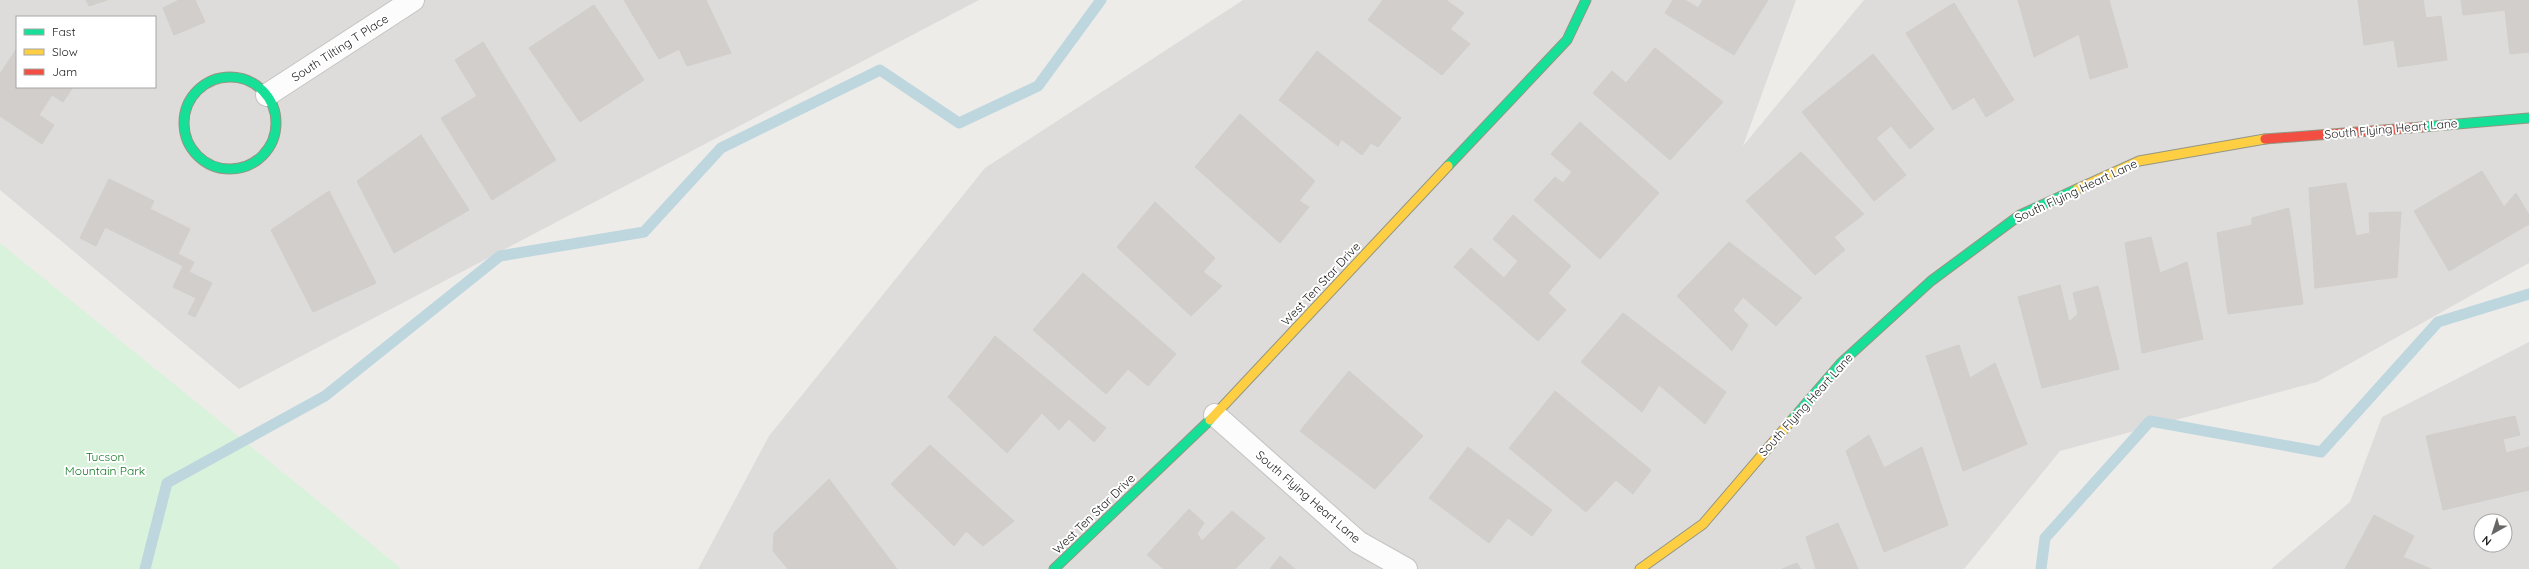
<svg xmlns="http://www.w3.org/2000/svg" width="2529" height="569" viewBox="0 0 2529 569" font-family="Quicksand,sans-serif">
  <style>
    .residential { fill: #dddcda; fill-rule: evenodd }
    .park { fill: #d9f2db }
    .lines { fill: none; stroke-linecap: round; stroke-linejoin: round }
    .stream { stroke: #bed6de; stroke-width: 11 }
    .building { fill: #d1cecc; stroke: #d1ceca }
    .street-casing { stroke: #c5c4c3; stroke-width: 24 }
    .fast-casing { stroke: #949682; stroke-width: 11 }
    .slow-casing { stroke: #949682; stroke-width: 11 }
    .jam-casing { stroke: #949682; stroke-width: 11 }
    .street { stroke: #fcfcfc; stroke-width: 22 }
    .fast { stroke: #16e098; stroke-width: 9 }
    .slow { stroke: #ffcf43; stroke-width: 9 }
    .jam { stroke: #f24e42; stroke-width: 9 }
    .labels { text-anchor: middle; stroke-width: 4; stroke-linejoin: round; paint-order: stroke }
    .street-label { font-size: 12px; fill: #202020; stroke: #fff }
    .park-label { font-size: 12px; fill: #137923; stroke: #fff }
  </style>
  <rect width="100%" height="100%" fill="#eeece9"/>
  <g class="residential">
    <path d="M0 0H979L239 389 0 190ZM17 17H155V87H17Z"/>
    <polygon points="1243,0 1796,0 1743,146 1864,0 2529,0 2529,263 2317,382 2060,451 1964,569 698,569 769,436 985,168"/>
    <path d="M2529 342V569H2271L2350 502 2382 417ZM2481 521H2505V545H2481Z"/>
  </g>
  <polygon class="park" points="0,243 402,569 0,569"/>
  <g class="lines">
    <g class="stream">
      <polyline points="145,569 167,483 325,396 500,256 644,232 721,148 880,70 959,123 1038,86 1101,0"/>
      <polyline points="2041,569 2045,538 2150,421 2321,452 2438,322 2529,294"/>
    </g>
  </g>
  <g class="building">
    <polygon points="86,0 107,0 89,6"/>
    <polygon points="179,0 195,0 205,22 174,35 163,8"/>
    <polygon points="624,0 706,0 731,53 687,66 679,49 659,59"/>
    <polygon points="1383,0 1446,0 1464,13 1450,29 1470,44 1442,75 1368,20"/>
    <polygon points="1673,0 1685,0 1698,8 1703,0 1768,0 1734,55 1665,13"/>
    <polygon points="2018,0 2109,0 2128,67 2090,79 2079,34 2034,57"/>
    <polygon points="2358,0 2423,0 2426,18 2441,16 2447,60 2398,67 2394,40 2364,45"/>
    <polygon points="2461,0 2529,0 2529,52 2510,54 2505,10 2463,15"/>
    <polygon points="1954,3 2014,100 1986,117 1974,97 1953,110 1906,33"/>
    <polygon points="594,5 644,80 580,122 529,48"/>
    <polygon points="483,42 556,160 492,200 441,118 477,96 455,60"/>
    <polygon points="17,48 17,87 73,87 63,102 52,95 39,115 54,125 42,144 0,116 0,74"/>
    <polygon points="1655,48 1723,102 1670,160 1593,93 1612,71 1626,83"/>
    <polygon points="1317,51 1401,118 1378,147 1371,143 1362,155 1341,139 1338,146 1279,100"/>
    <polygon points="1873,54 1934,129 1910,149 1891,126 1876,138 1906,175 1874,201 1802,112"/>
    <polygon points="1240,114 1315,181 1299,201 1309,207 1280,243 1195,167"/>
    <polygon points="1580,122 1659,193 1600,259 1534,200 1555,177 1563,183 1572,172 1551,154"/>
    <polygon points="421,135 469,210 394,253 357,181"/>
    <polygon points="1801,152 1864,214 1834,237 1845,250 1815,275 1746,201"/>
    <polygon points="2482,171 2504,207 2516,193 2529,215 2529,224 2449,271 2414,211"/>
    <polygon points="109,179 154,201 150,209 190,229 178,254 194,262 189,272 212,283 195,317 188,314 196,298 173,287 183,266 105,227 96,246 80,238"/>
    <polygon points="2346,183 2356,236 2370,233 2369,213 2401,212 2397,277 2315,288 2309,188"/>
    <polygon points="329,191 376,283 313,312 271,230"/>
    <polygon points="1155,202 1215,258 1203,272 1222,286 1191,316 1117,247"/>
    <polygon points="2289,208 2303,304 2228,314 2217,233 2252,225 2252,218"/>
    <polygon points="1513,215 1571,266 1548,293 1566,310 1538,341 1454,267 1471,248 1504,278 1518,261 1493,239"/>
    <polygon points="2151,237 2160,273 2187,262 2203,339 2142,353 2125,243"/>
    <polygon points="1729,242 1802,298 1776,326 1743,297 1733,310 1748,325 1732,351 1677,296"/>
    <polygon points="1083,273 1176,354 1148,386 1128,369 1106,394 1033,330"/>
    <polygon points="2060,285 2069,322 2078,314 2073,293 2098,286 2119,369 2042,388 2018,297"/>
    <polygon points="1623,313 1726,392 1705,424 1659,385 1642,412 1581,362"/>
    <polygon points="995,336 1106,428 1094,442 1069,419 1059,430 1042,413 1007,453 948,397"/>
    <polygon points="1959,345 1970,378 1995,363 2027,444 1963,471 1926,356"/>
    <polygon points="1349,371 1423,436 1375,489 1300,431"/>
    <polygon points="1555,391 1651,470 1633,494 1616,480 1586,512 1509,448"/>
    <polygon points="2515,416 2520,435 2503,439 2506,453 2529,447 2529,490 2443,510 2426,436"/>
    <polygon points="1869,435 1884,468 1922,447 1948,525 1884,552 1846,451"/>
    <polygon points="930,445 1014,521 983,546 966,531 954,546 891,484"/>
    <polygon points="1468,447 1552,510 1532,536 1508,518 1489,543 1429,498"/>
    <polygon points="829,479 897,569 788,569 773,551 774,533"/>
    <polygon points="1189,509 1204,523 1197,534 1202,541 1232,511 1265,538 1235,569 1164,569 1147,555"/>
    <polygon points="2374,515 2414,536 2403,557 2431,569 2345,569"/>
    <polygon points="1838,523 1858,569 1816,569 1806,537"/>
    <polygon points="1280,556 1295,569 1270,569"/>
    <polygon points="1797,563 1801,569 1782,569"/>
  </g>
  <g class="lines">
    <defs>
      <g id="street">
        <polyline points="267,95 413,0"/>
        <polyline points="1215,415 1358,542 1406,569"/>
      </g>
      <g id="fast">
        <circle cx="230" cy="123" r="46"/>
        <polyline points="2422,127 2529,118"/>
        <polyline points="1448,166 1567,40 1586,0"/>
        <polyline points="1791,421 1841,363 1931,281 2020,215 2077,189"/>
        <polyline points="1054,569 1210,420"/>
      </g>
      <g id="slow">
        <polyline points="2077,189 2139,161 2265,139"/>
        <polyline points="1210,420 1448,166"/>
        <polyline points="1640,569 1703,524 1791,421"/>
      </g>
      <polyline id="jam" points="2265,139 2422,127"/>
    </defs>
    <use href="#street" class="street-casing"/>
    <use href="#fast" class="fast-casing"/>
    <use href="#slow" class="slow-casing"/>
    <use href="#jam" class="jam-casing"/>
    <use href="#street" class="street"/>
    <use href="#fast" class="fast"/>
    <use href="#slow" class="slow"/>
    <use href="#jam" class="jam"/>
  </g>
  <g class="labels">
    <g class="street-label">
      <text transform="translate(340 48) rotate(-33)" y="4">South Tilting T Place</text>
      <text transform="translate(2391 129) rotate(-5)" y="4">South Flying Heart Lane</text>
      <text transform="translate(2076 191) rotate(-25)" y="4">South Flying Heart Lane</text>
      <text transform="translate(1321 284) rotate(-47)" y="4">West Ten Star Drive</text>
      <text transform="translate(1806 405) rotate(-48)" y="4">South Flying Heart Lane</text>
      <text transform="translate(1308 497) rotate(41)" y="4">South Flying Heart Lane</text>
      <text transform="translate(1094 514) rotate(-44)" y="4">West Ten Star Drive</text>
    </g>
    <g class="park-label">
      <text x="105" y="461">Tucson<tspan x="105" dy="14">Mountain Park</tspan></text>
    </g>
  </g>
  <rect x="16" y="16" width="140" height="72" fill="#ffffff" stroke="#a6a6a6"/>
  <rect x="24" y="29" width="20" height="6" fill="#16e098" stroke="#a6a6a6"/>
  <text x="52" y="36" font-size="12" fill="#202020">Fast</text>
  <rect x="24" y="49" width="20" height="6" fill="#ffcf43" stroke="#a6a6a6"/>
  <text x="52" y="56" font-size="12" fill="#202020">Slow</text>
  <rect x="24" y="69" width="20" height="6" fill="#f24e42" stroke="#a6a6a6"/>
  <text x="52" y="76" font-size="12" fill="#202020">Jam</text>
  <g transform="translate(2493 533) rotate(219)"><circle r="19" fill="#ffffff" stroke="#a6a6a6"/>
  <path d="M0-3L7 15L0 10L-7 15Z" fill="#686766"/>
  <text y="-6" font-size="11" font-weight="bold" text-anchor="middle" fill="#202020">N</text>
  </g>
</svg>
